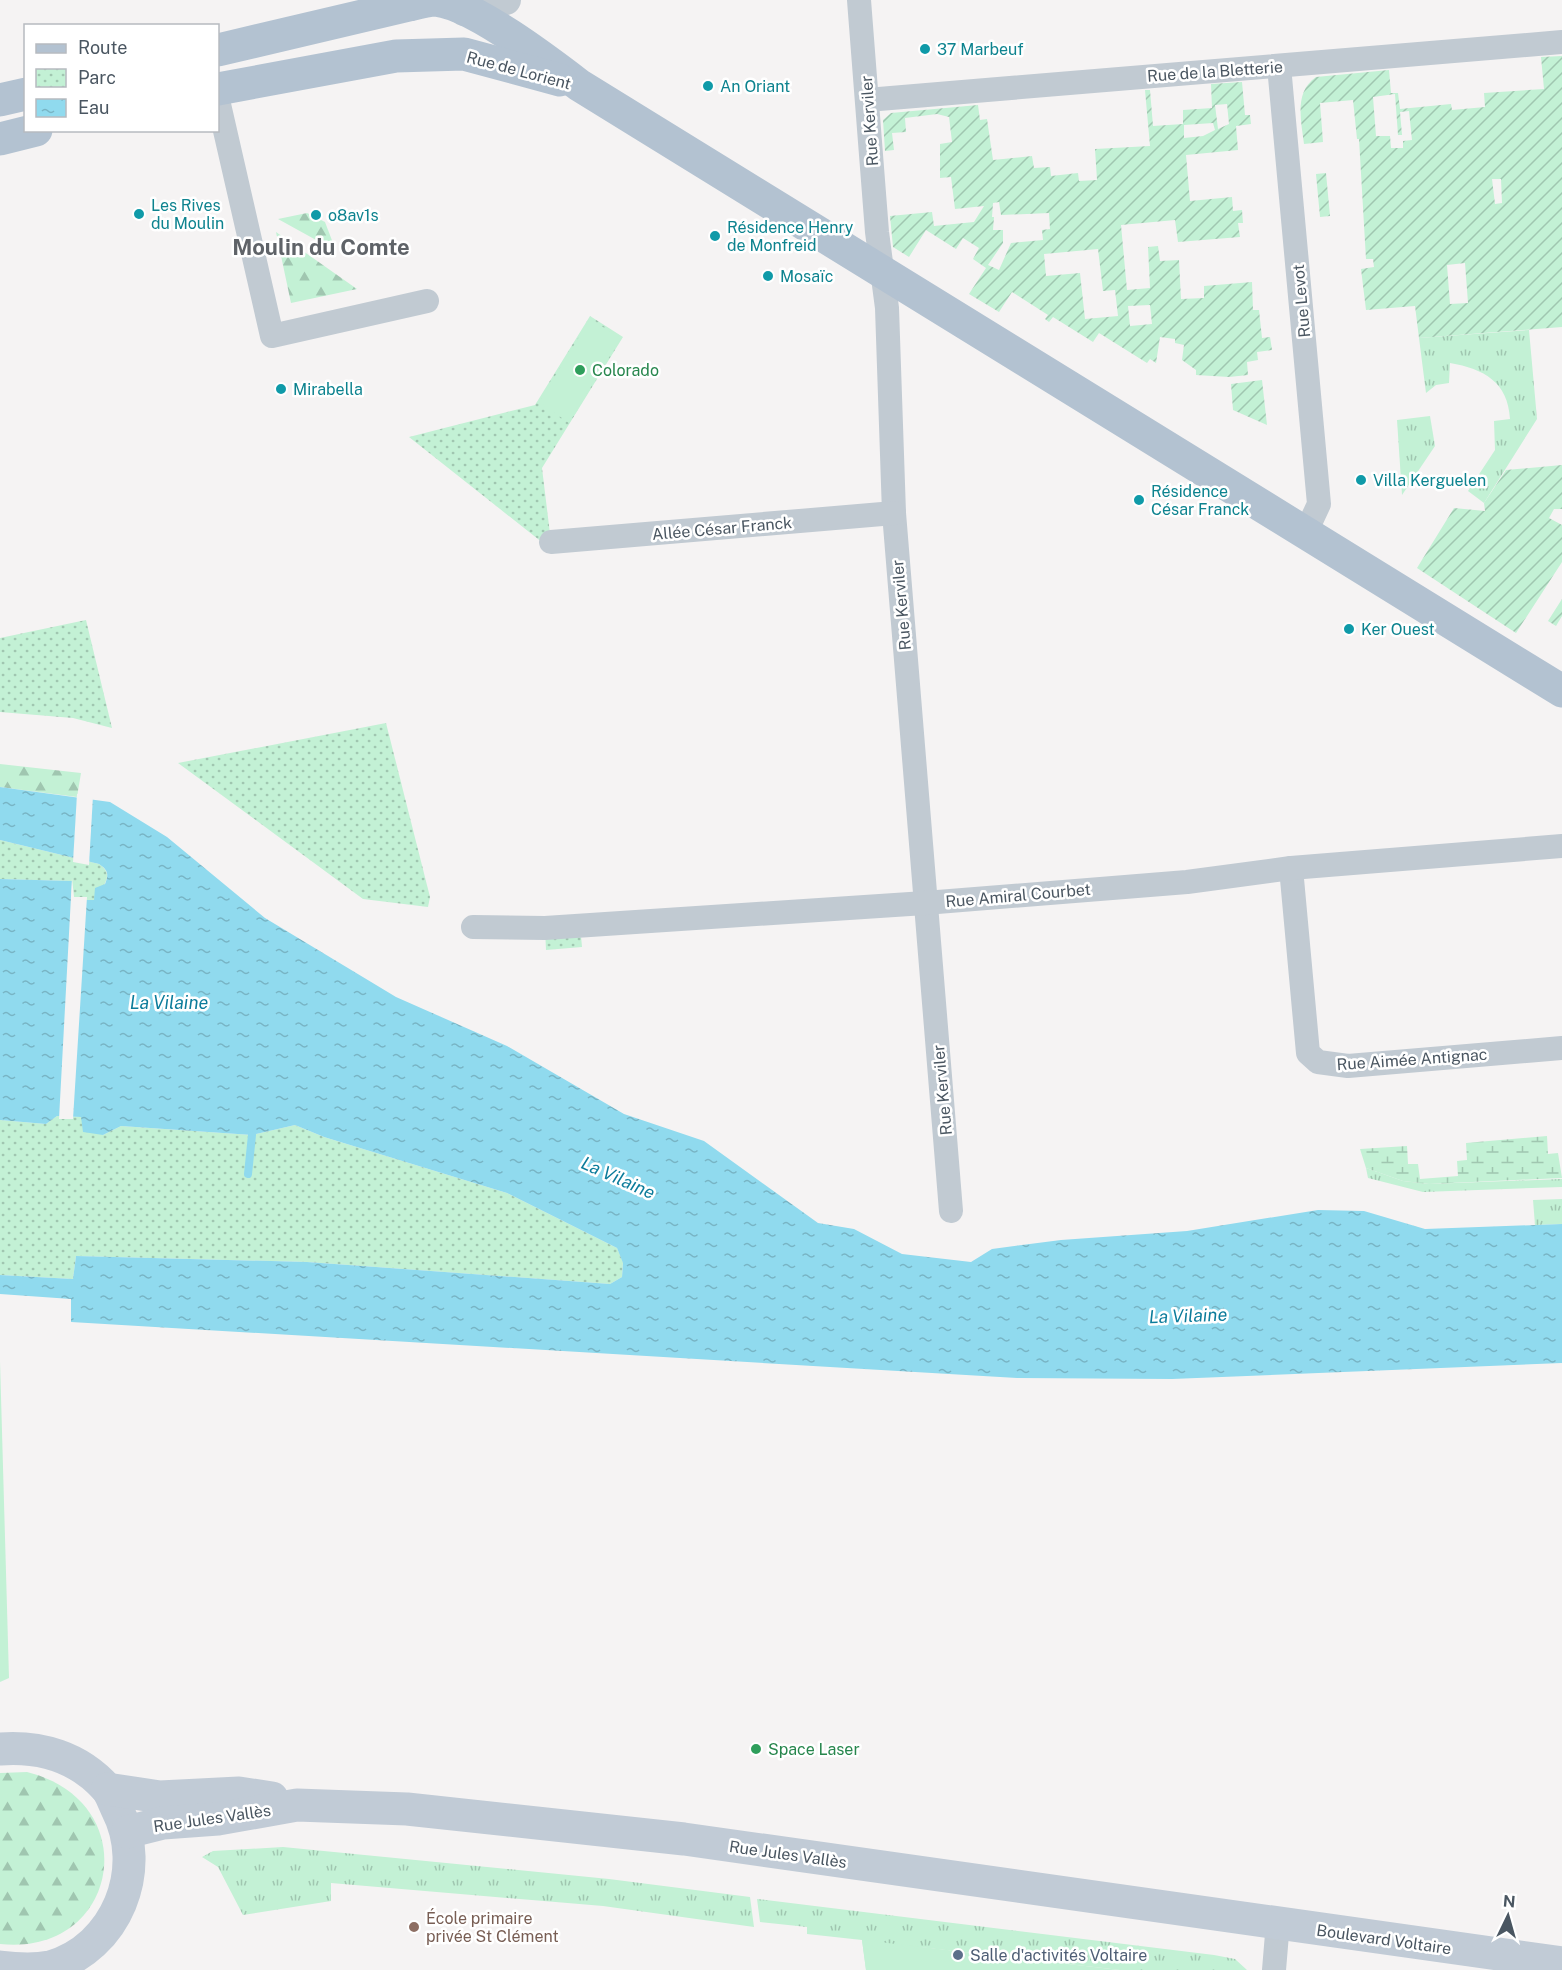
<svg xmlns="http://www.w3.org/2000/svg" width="1562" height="1970" viewBox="0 0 1562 1970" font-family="'Public Sans',sans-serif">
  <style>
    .grass { fill: url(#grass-tufts) }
    .forest { fill: url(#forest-firs) }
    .wetland { fill: url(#wetland-marsh) }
    .park { fill: url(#park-dots) }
    .garden { fill: url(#garden-furrows); fill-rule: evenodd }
    .pitch { fill: #c3f1d5 }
    .water { fill: url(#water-ripples) }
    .pier { fill: #f5f3f3 }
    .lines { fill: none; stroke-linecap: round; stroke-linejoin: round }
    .stream { stroke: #90daee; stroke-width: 8 }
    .minor { stroke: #c1cad2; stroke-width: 24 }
    .tertiary { stroke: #c1cad2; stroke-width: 30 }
    .secondary { stroke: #c1cbd6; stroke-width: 33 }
    .primary { stroke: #b3c2d1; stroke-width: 33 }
    .culture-dot { fill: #0f9aa8; stroke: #fff; stroke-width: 2 }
    .leisure-dot { fill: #2e9e5b; stroke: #fff; stroke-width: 2 }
    .education-dot { fill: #8d6e63; stroke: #fff; stroke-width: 2 }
    .service-dot { fill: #5c6f8a; stroke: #fff; stroke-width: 2 }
    .labels { text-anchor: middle; stroke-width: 5; stroke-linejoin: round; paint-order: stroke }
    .culture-label { font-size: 16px; fill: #0d838f; stroke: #fff; text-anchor: start }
    .street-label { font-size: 16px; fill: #4a5661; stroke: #fff }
    .leisure-label { font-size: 16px; fill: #27864d; stroke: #fff; text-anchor: start }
    .education-label { font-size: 16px; fill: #785e54; stroke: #fff; text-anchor: start }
    .service-label { font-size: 16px; fill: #4e5e75; stroke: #fff; text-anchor: start }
    .water-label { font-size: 18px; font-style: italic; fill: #0c7c9b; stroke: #fff }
    .district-label { font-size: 22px; font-weight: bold; fill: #5f6368; stroke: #fff }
  </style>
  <defs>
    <pattern id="grass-tufts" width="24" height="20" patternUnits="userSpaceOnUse" patternTransform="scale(1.5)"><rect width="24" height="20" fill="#c3f1d5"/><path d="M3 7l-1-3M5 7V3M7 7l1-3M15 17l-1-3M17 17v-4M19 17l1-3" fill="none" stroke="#a0c6b0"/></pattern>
    <pattern id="forest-firs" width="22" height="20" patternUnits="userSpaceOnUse" patternTransform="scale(1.5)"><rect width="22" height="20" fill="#c3f1d5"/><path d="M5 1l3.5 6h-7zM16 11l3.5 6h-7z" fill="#a0c6b0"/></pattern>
    <pattern id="wetland-marsh" width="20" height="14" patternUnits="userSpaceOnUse" patternTransform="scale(1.5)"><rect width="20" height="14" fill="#c3f1d5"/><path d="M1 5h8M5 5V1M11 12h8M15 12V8" fill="none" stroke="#a0c6b0"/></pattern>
    <pattern id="park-dots" width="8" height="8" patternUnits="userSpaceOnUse" patternTransform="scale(1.5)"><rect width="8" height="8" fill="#c3f1d5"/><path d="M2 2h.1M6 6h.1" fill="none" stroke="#a0c6b0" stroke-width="1.8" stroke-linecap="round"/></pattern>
    <pattern id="garden-furrows" width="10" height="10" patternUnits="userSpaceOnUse" patternTransform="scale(1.5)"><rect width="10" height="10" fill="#c3f1d5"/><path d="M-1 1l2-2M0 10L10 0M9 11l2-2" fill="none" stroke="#a0c6b0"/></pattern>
    <pattern id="water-ripples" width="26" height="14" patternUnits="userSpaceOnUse" patternTransform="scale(1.5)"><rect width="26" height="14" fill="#90daee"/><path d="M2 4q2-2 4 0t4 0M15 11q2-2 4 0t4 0" fill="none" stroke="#78b4c4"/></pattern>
  </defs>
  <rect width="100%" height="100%" fill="#f5f3f3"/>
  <g class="grass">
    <path d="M1529 330 1537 419 1484 503 1468 491 1495 450 1494 421 1510 419C1508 382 1484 369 1450 363L1449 383 1436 385 1426 393 1419 338Z"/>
    <polygon points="1430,416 1435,446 1402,495 1397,420"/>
    <polygon points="1366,1168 1403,1181 1429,1184 1562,1179 1562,1187 1423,1192 1368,1178"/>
    <polygon points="1562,1199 1562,1224 1535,1225 1533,1200"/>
    <polygon points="283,1847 609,1879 750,1897 754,1927 603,1906 331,1883 331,1901 243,1915 218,1867 202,1857 213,1851"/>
    <polygon points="757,1899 1214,1955 1235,1959 1247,1970 1120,1970 919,1947 866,1970 862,1940 807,1934 807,1927 760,1922"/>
  </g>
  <g class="forest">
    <polygon points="307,213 325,222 336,251 278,219"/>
    <polygon points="276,232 357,289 291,303"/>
    <polygon points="0,764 81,773 77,797 0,787"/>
    <path d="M27 1772C147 1802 119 1957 0 1944V1773Z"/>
  </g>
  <polygon class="wetland" points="1547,1136 1548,1154 1558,1153 1562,1178 1429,1184 1403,1181 1366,1168 1360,1149 1407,1146 1408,1164 1418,1164 1420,1179 1458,1176 1457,1161 1467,1160 1466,1143"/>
  <g class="park">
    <polygon points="590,316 623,337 542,468 551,542 543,543 409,437 535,405"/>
    <polygon points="86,620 112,728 73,718 0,712 0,638"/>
    <polygon points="386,723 430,897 428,907 363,899 178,763"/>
    <path d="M0 840 99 864C116 875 102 887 94 900H71V881L0 879Z"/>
    <polygon points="580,925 582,947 546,950 545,928"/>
    <polygon points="57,1116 82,1117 103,1135 121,1126 252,1135 295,1125 324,1137 507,1193 617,1248 623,1262 622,1277 610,1284 307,1262 76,1256 73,1279 0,1275 0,1120 46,1124"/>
  </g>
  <g class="garden">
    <path d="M1562 56V327L1419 338 1415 306 1366 310 1361 269 1374 267 1373 259H1366L1359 139H1357L1353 100 1320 103 1323 142 1304 144C1301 120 1294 92 1316 77L1389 70 1391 93H1398L1400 109 1451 104 1452 110 1485 107 1484 93 1544 89 1541 57ZM1395 94 1398 135H1402L1400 112 1409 111 1412 140 1403 141V148H1391L1390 136H1376L1373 97ZM1501 179 1502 203 1495 204 1492 179ZM1465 263 1468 303 1450 304 1447 265Z"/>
    <path d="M1242 82 1245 115H1250L1251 124 1236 126 1238 150 1186 155 1190 201 1232 197 1233 211 1242 210 1243 223H1238L1240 237 1178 242 1175 220 1121 225 1127 290 1150 288 1148 247 1158 246 1160 261 1179 260 1181 299 1204 298V286L1252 282 1253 310H1259L1262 338 1270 337 1272 350 1257 352 1258 360 1247 362 1248 375 1229 377 1196 375V370L1182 360 1184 345 1175 343V339L1160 337 1156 363 1150 359 1147 363 1099 333 1093 342 1053 317 1049 322 1045 319 1048 315 1012 292 999 312 969 294 986 268 973 259 979 248 963 238 956 249 926 230 909 257 893 247 890 216 932 212 934 226 974 222 984 206 955 209 951 177 940 178V144L952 142 949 117 937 114 905 118 906 132 892 133 894 150 885 151 883 120 891 113 978 105 980 120 987 119 993 160 1032 156 1034 168 1050 167 1051 176 1078 173 1079 181 1097 180 1095 149 1150 146 1145 90H1150L1153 126 1183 124V110L1212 108 1211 84ZM1227 104 1229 124 1218 129 1215 105ZM1213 123 1215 130 1203 136 1184 138V125ZM999 202 1001 215 1049 213 1050 229 1042 230 1043 240 1011 243 999 270 988 265 1003 243V230H993L994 217H992L993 203ZM1098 249 1103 291 1115 290 1118 316 1085 319 1080 273 1046 276 1044 254ZM1150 305 1152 324 1130 326 1128 306Z"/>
    <polygon points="1326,173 1330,216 1320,217 1316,174"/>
    <polygon points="1262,380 1267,425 1233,410 1231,384"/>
    <polygon points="1562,465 1562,509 1554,509 1549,518 1562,525 1562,562 1516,633 1417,568 1454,508 1485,511 1484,503 1506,470"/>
    <polygon points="1562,599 1562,616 1556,626 1548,621"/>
  </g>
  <g class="pitch">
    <polygon points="590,319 621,338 569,423 539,402"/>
    <polygon points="0,1361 9,1678 0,1682"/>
    <polygon points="862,1940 1120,1970 866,1970"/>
  </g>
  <path class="water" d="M0 787 110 802 167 837 265 918 396 997 507 1046 624 1114 704 1141 818 1223 854 1229 902 1254 971 1262 992 1249 1061 1240 1187 1231 1318 1210 1364 1211 1425 1229 1562 1224V1363L1172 1379 1017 1378 71 1322V1299L0 1294V1275L73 1279 76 1256 307 1262 610 1284 622 1277 623 1263 617 1248 507 1193 324 1137 295 1125 252 1135 121 1126 103 1135 83 1132 81 1117 57 1116 46 1124 0 1120V879L72 881 71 900H94L95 888 105 884C109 874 108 870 99 864L0 840Z"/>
  <g class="pier">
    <polygon points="77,794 93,796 89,865 73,862"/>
    <polygon points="72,878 74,897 87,897 73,1119 59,1119"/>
  </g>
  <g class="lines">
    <polyline class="stream" points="248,1174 252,1135"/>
    <g class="minor">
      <polyline points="859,0 877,232 887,308 894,513 951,1211"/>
      <polyline points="1279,66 1319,504 1306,532"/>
      <polyline points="218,100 272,336 427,301"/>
      <polyline points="867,100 1562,42"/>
      <polyline points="551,542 894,513"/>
      <polyline points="1291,868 1308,1053 1318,1062 1348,1066 1562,1048"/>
      <polyline points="473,927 545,928 925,903 1187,882 1291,868 1562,846"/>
      <polyline points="1274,1970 1278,1922"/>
    </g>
    <polyline class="tertiary" points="464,11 506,0"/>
    <g class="secondary">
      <path d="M0 1749C40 1746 79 1757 107 1789 111 1794 114 1803 117 1809 148 1869 117 1948 50 1967 34 1970 16 1969 0 1967"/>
      <polyline points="107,1789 160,1797 239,1793 272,1798"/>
      <polyline points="127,1832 163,1823 218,1819 297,1805 407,1809 684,1839 1562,1963"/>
    </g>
    <g class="primary">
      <path d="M218 50 409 5C417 3 428 0 436 0 473 4 549 62 579 85L1562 691"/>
      <polyline points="218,89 396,56 464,54 560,80"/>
      <polyline points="0,100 26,94"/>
      <polyline points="0,139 36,130"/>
    </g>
  </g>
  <g class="culture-dot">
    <circle cx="925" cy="49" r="6"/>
    <circle cx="708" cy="86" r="6"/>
    <circle cx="139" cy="214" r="6"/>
    <circle cx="316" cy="215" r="6"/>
    <circle cx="715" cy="236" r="6"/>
    <circle cx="768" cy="276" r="6"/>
    <circle cx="281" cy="389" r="6"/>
    <circle cx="1361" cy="480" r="6"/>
    <circle cx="1139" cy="500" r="6"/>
    <circle cx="1349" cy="629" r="6"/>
  </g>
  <g class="leisure-dot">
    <circle cx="580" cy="370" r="6"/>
    <circle cx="756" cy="1749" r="6"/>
  </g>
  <circle class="education-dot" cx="414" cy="1927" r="6"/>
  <circle class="service-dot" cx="958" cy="1955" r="6"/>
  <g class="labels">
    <g class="culture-label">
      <text x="937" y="55">37 Marbeuf</text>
      <text x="720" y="92">An Oriant</text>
      <text x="151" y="211">Les Rives<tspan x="151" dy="18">du Moulin</tspan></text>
      <text x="328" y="221">o8av1s</text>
      <text x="727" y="233">Résidence Henry<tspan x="727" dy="18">de Monfreid</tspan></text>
      <text x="780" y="282">Mosaïc</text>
      <text x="293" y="395">Mirabella</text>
      <text x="1373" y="486">Villa Kerguelen</text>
      <text x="1151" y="497">Résidence<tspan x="1151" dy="18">César Franck</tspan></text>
      <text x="1361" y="635">Ker Ouest</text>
    </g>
    <g class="street-label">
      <text transform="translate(519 70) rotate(15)" y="6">Rue de Lorient</text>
      <text transform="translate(1215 71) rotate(-4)" y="6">Rue de la Bletterie</text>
      <text transform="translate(869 121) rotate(-94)" y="6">Rue Kerviler</text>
      <text transform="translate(1301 301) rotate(-95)" y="6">Rue Levot</text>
      <text transform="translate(722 528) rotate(-5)" y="6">Allée César Franck</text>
      <text transform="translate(901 605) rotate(-95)" y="6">Rue Kerviler</text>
      <text transform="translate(1018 895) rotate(-5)" y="6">Rue Amiral Courbet</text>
      <text transform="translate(1412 1059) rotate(-4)" y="6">Rue Aimée Antignac</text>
      <text transform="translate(942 1090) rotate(-95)" y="6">Rue Kerviler</text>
      <text transform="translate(212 1818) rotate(-8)" y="6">Rue Jules Vallès</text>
      <text transform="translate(788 1854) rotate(8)" y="6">Rue Jules Vallès</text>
      <text transform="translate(1384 1939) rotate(8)" y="6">Boulevard Voltaire</text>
    </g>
    <g class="leisure-label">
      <text x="592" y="376">Colorado</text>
      <text x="768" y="1755">Space Laser</text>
    </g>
    <g class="education-label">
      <text x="426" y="1924">École primaire<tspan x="426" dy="18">privée St Clément</tspan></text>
    </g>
    <g class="service-label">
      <text x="970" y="1961">Salle d'activités Voltaire</text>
    </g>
    <g class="water-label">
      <text x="169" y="1009">La Vilaine</text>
      <text transform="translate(618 1178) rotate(24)" y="6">La Vilaine</text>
      <text transform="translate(1188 1316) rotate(-2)" y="6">La Vilaine</text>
    </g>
    <g class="district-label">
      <text x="321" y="255">Moulin du Comte</text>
    </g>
  </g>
  <rect x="24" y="24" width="195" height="108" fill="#ffffff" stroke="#b7bbc0" stroke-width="1.5"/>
  <rect x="36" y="44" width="30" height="9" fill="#b3c2d1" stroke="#b7bbc0" stroke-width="1.5"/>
  <text x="78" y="54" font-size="18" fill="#4a5661">Route</text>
  <rect x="36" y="69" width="30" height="18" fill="url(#park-dots)" stroke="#b7bbc0" stroke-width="1.5"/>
  <text x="78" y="84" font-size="18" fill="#4a5661">Parc</text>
  <rect x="36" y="99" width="30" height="18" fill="url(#water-ripples)" stroke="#b7bbc0" stroke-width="1.5"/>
  <text x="78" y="114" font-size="18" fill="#4a5661">Eau</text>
  <g transform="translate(1508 1916) rotate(5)" stroke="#ffffff" stroke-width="4.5" paint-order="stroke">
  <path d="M0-4.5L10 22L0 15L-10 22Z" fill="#4a5661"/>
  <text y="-9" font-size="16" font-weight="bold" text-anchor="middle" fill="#4a5661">N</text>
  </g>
</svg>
